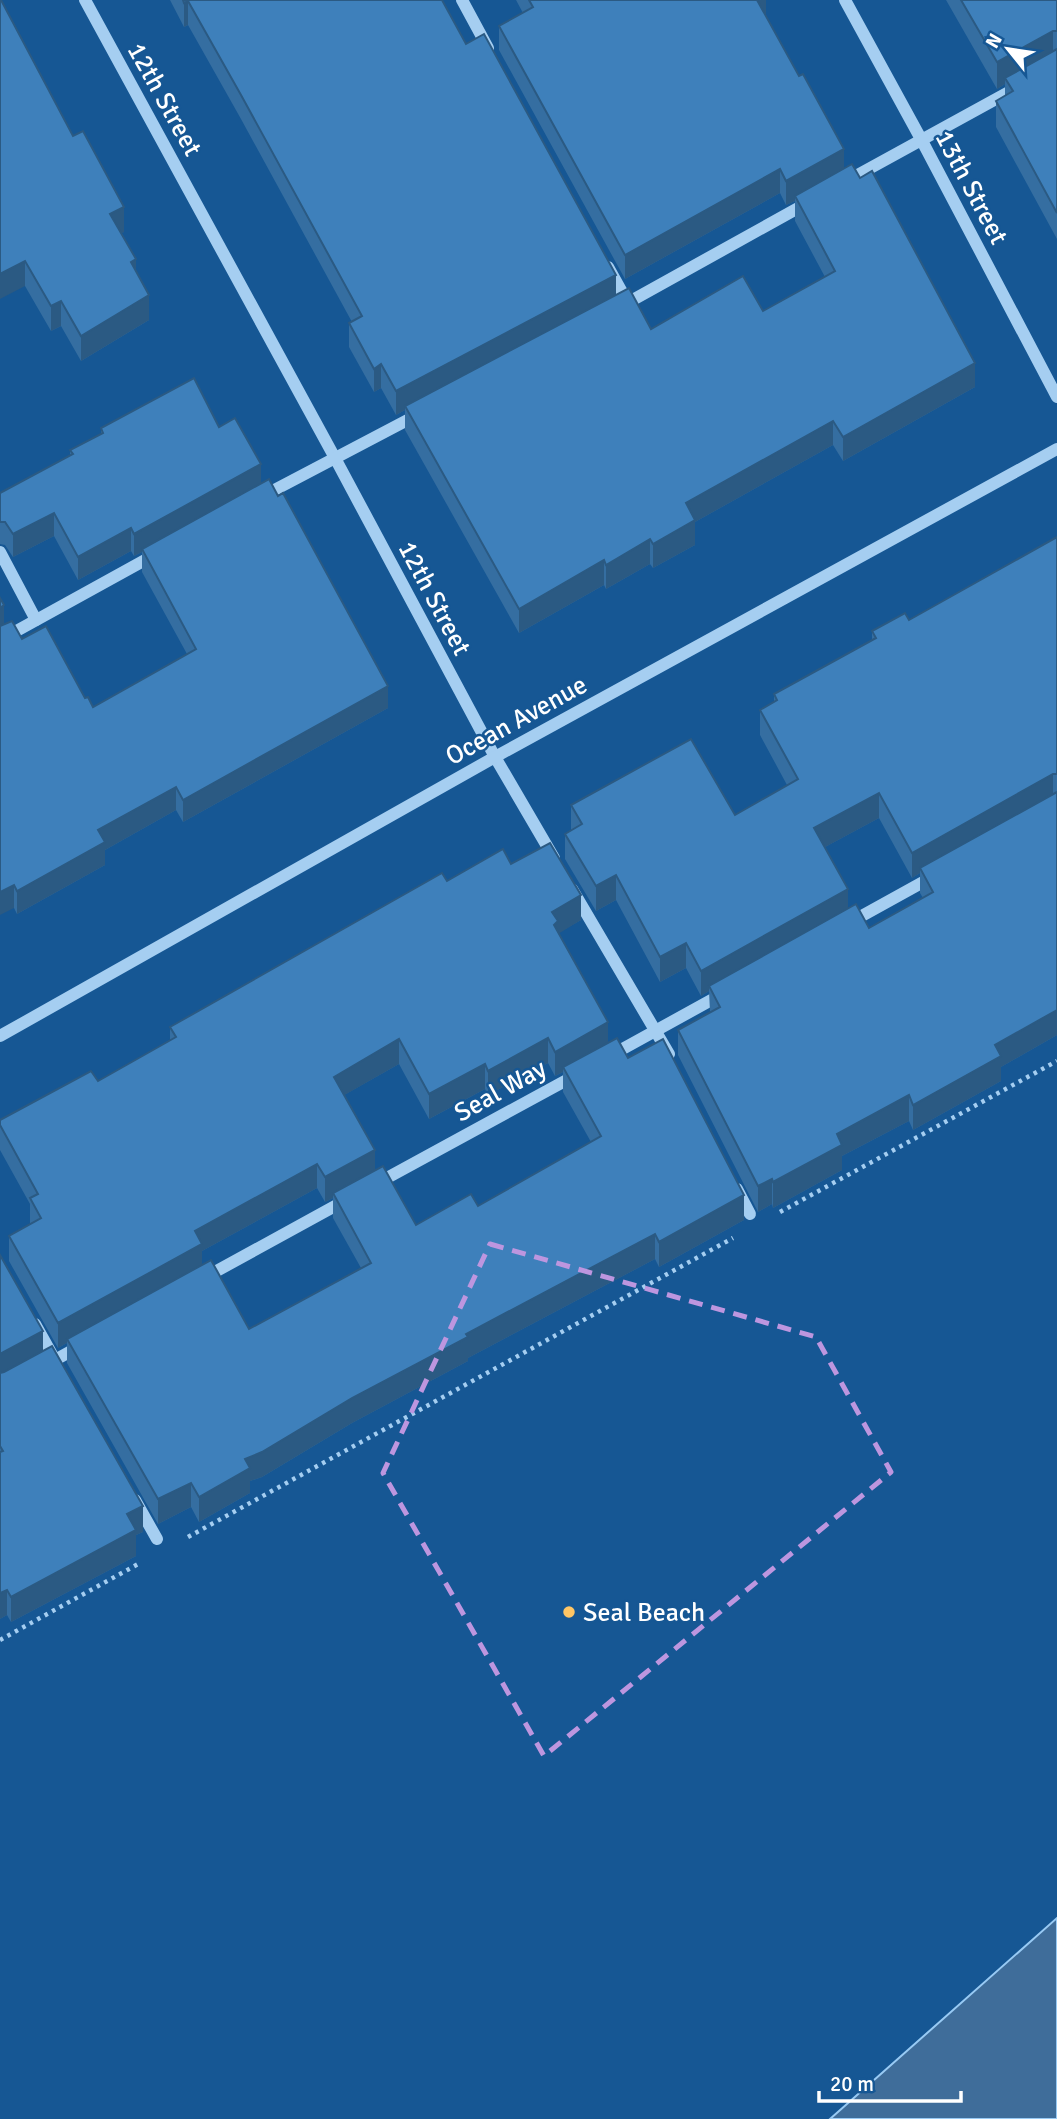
<svg xmlns="http://www.w3.org/2000/svg" width="1057" height="2119" viewBox="0 0 1057 2119" font-family="Signika,sans-serif">
  <style>
    .water { fill: #3f6d9a; stroke: #98caf4; stroke-width: 2 }
    .lines { fill: none; stroke-linecap: round; stroke-linejoin: round }
    .path { stroke: #a5cef1; stroke-width: 4.5; stroke-dasharray: 3.5 5; stroke-linecap: butt }
    .minor { stroke: #a5cef1; stroke-width: 12 }
    .wall { fill: #356ea1; fill-rule: evenodd }
    .shaded-wall { fill: #2b5a83 }
    .building { fill: #3e80bb; stroke: #2b5a83; stroke-width: 2 }
    .marked { fill: none; stroke: #bd96df; stroke-width: 5; stroke-dasharray: 14 9; stroke-linejoin: round }
    .poi-dot { fill: #ffc665; stroke: #165794; stroke-width: 2.5 }
    .labels { text-anchor: middle; stroke-width: 5; stroke-linejoin: round; paint-order: stroke }
    .street-label { font-size: 26px; fill: #fff; stroke: #165794 }
    .poi-label { font-size: 26px; fill: #fff; stroke: #165794; text-anchor: start }
  </style>
  <rect width="100%" height="100%" fill="#165794"/>
  <polygon class="water" points="1057,1918 1057,2119 830,2119"/>
  <g class="lines">
    <g class="path">
      <polyline points="780,1212 1057,1061"/>
      <polyline points="188,1537 733,1238"/>
      <polyline points="0,1640 140,1563"/>
    </g>
    <g class="minor">
      <polyline points="85,0 335,458 495,757 554,858"/>
      <polyline points="462,0 488,48"/>
      <polyline points="845,0 921,139 1057,397"/>
      <polyline points="843,183 1018,87"/>
      <polyline points="608,267 628,303"/>
      <polyline points="620,307 809,202"/>
      <polyline points="261,497 419,414"/>
      <polyline points="0,552 36,620"/>
      <polyline points="0,640 156,554"/>
      <polyline points="572,889 669,1054"/>
      <polyline points="849,923 934,876"/>
      <polyline points="0,1036 495,757 1057,449"/>
      <polyline points="608,1057 724,993"/>
      <polyline points="374,1185 576,1075"/>
      <polyline points="737,1189 750,1214"/>
      <polyline points="202,1279 346,1200"/>
      <polyline points="35,1324 55,1360"/>
      <polyline points="46,1365 82,1345"/>
      <polyline points="135,1500 157,1539"/>
    </g>
  </g>
  <g class="wall">
    <polygon points="0,0 124,232 121,233 136,272 149,320 81,361 61,326 51,331 25,286"/>
    <polygon points="170,0 442,0 466,44 616,295 651,329 763,311 825,277 795,221 795,201 786,205 780,193 625,279 499,50 499,26 523,13 516,0 766,0 766,16 844,169 975,387 843,461 833,445 695,522 695,545 653,568 650,564 606,589 604,585 519,633 405,430 405,410 396,415 381,388 374,392 349,347 349,323 352,322 241,119 188,25 184,27"/>
    <polygon points="946,0 1057,0 1057,239 996,127 996,101 1005,96 1005,84 997,89"/>
    <polygon points="219,427 261,484 388,708 183,822 176,810 105,850 105,865 17,914 14,908 4,624 22,639 85,698 93,707 187,654 142,572 142,552 134,556 131,551 78,580 54,536 13,557 5,545 0,544 0,493 70,455 70,450 101,434 101,428"/>
    <path d="M1057 537V1035L1001 1067V1081L913 1130 909 1121 842 1156V1170L773 1208 772 1204 758 1212 678 1055V1030L710 1012 709 991 701 996 686 968 660 982 616 900 596 911 565 859V834L571 830V805L735 815 787 785 760 735V710L774 702V694L872 641V631L909 620ZM879 818 912 878 920 873V893L923 898 869 928 848 909 825 847Z"/>
    <path d="M511 864 581 920 558 933 608 1043 628 1058 744 1220 659 1267 655 1259 468 1358V1361L352 1423 262 1477 250 1481V1493L199 1522 191 1507 158 1524 67 1363V1343L58 1348 9 1261V1236L31 1225 30 1223V1204L0 1150V1120L98 1081 170 1040V1027L447 881ZM548 1063 555 1076 563 1072V1092L591 1142 478 1206 416 1225 375 1171 344 1095 399 1064 429 1119 485 1089 488 1095ZM317 1188 325 1202 333 1198V1218L361 1268 249 1329 202 1265V1251Z"/>
    <polygon points="0,1255 43,1351 143,1532 136,1535 136,1556 11,1622 7,1615 0,1619"/>
  </g>
  <g class="shaded-wall">
    <polygon points="756,0 766,0 766,16"/>
    <polygon points="188,1 188,25 184,27 184,3"/>
    <polygon points="1053,31 1053,57 1005,78 1005,84 997,89 997,62"/>
    <polygon points="844,149 844,173 795,196 795,201 786,205 786,181"/>
    <polygon points="780,169 780,193 625,279 625,255"/>
    <polygon points="124,207 124,232 110,239 110,214"/>
    <polygon points="136,259 136,284 131,262"/>
    <polygon points="25,261 25,286 0,299 0,274"/>
    <polygon points="616,275 616,299 405,406 405,410 396,415 396,391"/>
    <polygon points="149,295 149,320 81,361 81,336"/>
    <polygon points="61,301 61,326 51,331 51,306"/>
    <polygon points="975,363 975,387 843,461 843,437"/>
    <polygon points="381,364 381,388 374,392 374,369"/>
    <polygon points="833,421 833,445 695,522 695,545 653,568 653,544 686,503"/>
    <polygon points="261,464 261,487 142,549 142,552 134,556 134,534"/>
    <polygon points="54,513 54,536 13,557 13,534"/>
    <polygon points="131,528 131,551 78,580 78,557"/>
    <polygon points="650,539 650,564 606,589 606,565"/>
    <polygon points="604,560 604,585 519,633 519,609"/>
    <polygon points="4,605 4,628 0,630 0,608"/>
    <polygon points="388,686 388,708 183,822 183,800"/>
    <polygon points="1053,774 1053,799 920,868 920,873 912,878 912,853"/>
    <polygon points="176,787 176,810 105,850 105,865 17,914 17,891 98,830"/>
    <polygon points="879,793 879,818 814,853 814,828"/>
    <polygon points="616,875 616,900 596,911 596,886"/>
    <polygon points="14,885 14,908 0,915 0,892"/>
    <polygon points="848,889 848,914 709,986 709,991 701,996 701,971"/>
    <polygon points="581,895 581,920 558,934 554,950 552,912"/>
    <polygon points="686,943 686,968 660,982 660,957"/>
    <polygon points="1057,1010 1057,1035 1001,1067 1001,1081 913,1130 913,1105 995,1045"/>
    <polygon points="608,1022 608,1047 563,1067 563,1072 555,1076 555,1052"/>
    <polygon points="548,1038 548,1063 488,1095 488,1071"/>
    <polygon points="399,1039 399,1064 334,1101 334,1077"/>
    <polygon points="485,1064 485,1089 429,1119 429,1094"/>
    <polygon points="909,1095 909,1121 842,1156 842,1170 773,1208 773,1182 837,1134"/>
    <polygon points="375,1150 375,1175 333,1193 333,1198 325,1202 325,1177"/>
    <polygon points="317,1164 317,1188 202,1251 202,1269 67,1339 67,1343 58,1348 58,1323 195,1231"/>
    <polygon points="772,1179 772,1204 758,1212 758,1186"/>
    <polygon points="744,1195 744,1220 659,1267 659,1242"/>
    <polygon points="655,1234 655,1259 468,1358 468,1361 352,1423 262,1477 250,1481 250,1493 199,1522 199,1497 245,1459 466,1334"/>
    <polygon points="43,1331 43,1356 0,1380 0,1354"/>
    <polygon points="191,1483 191,1507 158,1524 158,1499"/>
    <polygon points="143,1506 143,1532 136,1535 136,1556 11,1622 11,1597 127,1514"/>
    <polygon points="7,1590 7,1615 0,1619 0,1593"/>
  </g>
  <g class="building">
    <polygon points="0,0 1,0 73,136 83,131 124,207 110,214 136,259 131,262 149,295 81,336 61,301 51,306 25,261 0,274"/>
    <polygon points="183,0 442,0 466,44 484,34 616,275 396,391 381,364 374,369 349,323 362,316 241,95 188,1 184,3"/>
    <polygon points="529,0 757,0 799,76 803,74 844,149 786,181 780,169 625,255 499,26 533,7"/>
    <polygon points="961,0 1057,0 1057,31 1053,31 997,62"/>
    <polygon points="1057,49 1057,213 996,101 1013,91 1005,78"/>
    <polygon points="852,164 860,178 872,171 975,363 843,437 833,421 686,503 695,520 653,544 650,539 606,565 604,560 519,609 405,406 629,288 651,329 743,276 763,311 835,271 795,196"/>
    <polygon points="194,378 219,427 235,418 261,464 134,534 131,528 78,557 54,513 13,534 5,522 0,522 0,493 73,454 70,450 103,433 101,428"/>
    <polygon points="269,479 278,496 283,493 388,686 183,800 176,787 98,830 105,842 17,891 14,885 0,892 0,626 12,621 22,639 46,626 85,698 88,697 93,707 196,649 142,549"/>
    <polygon points="1057,537 1057,774 1053,774 912,853 879,793 814,828 848,889 701,971 686,943 660,957 616,875 596,886 565,834 582,824 571,805 691,739 735,815 798,779 760,710 777,700 774,694 876,638 872,631 905,613 909,620"/>
    <polygon points="0,598 4,605 0,608"/>
    <polygon points="1057,792 1057,1010 995,1045 1001,1056 913,1105 909,1095 837,1134 842,1145 773,1182 772,1179 758,1186 678,1030 720,1007 709,986 856,904 869,928 933,892 920,868"/>
    <polygon points="550,843 581,895 552,912 558,921 554,925 608,1022 555,1052 548,1038 488,1071 485,1064 429,1094 399,1039 334,1077 375,1150 325,1177 317,1164 195,1231 202,1244 58,1323 9,1236 41,1218 30,1198 38,1194 0,1125 0,1120 91,1071 98,1081 176,1037 170,1027 442,873 447,881 503,849 511,864"/>
    <polygon points="617,1038 628,1058 663,1039 744,1195 659,1242 655,1234 466,1334 468,1337 352,1398 262,1452 245,1459 250,1468 199,1497 191,1483 158,1499 67,1339 211,1260 249,1329 371,1263 333,1193 383,1166 416,1225 471,1194 478,1206 601,1136 563,1067"/>
    <polygon points="0,1255 43,1331 0,1354"/>
    <polygon points="52,1346 143,1506 127,1514 136,1530 11,1597 7,1590 0,1593 0,1452 3,1451 0,1446 0,1373 4,1372"/>
  </g>
  <path class="marked" d="M490 1244 816 1337 891 1472 544 1756 383 1473Z"/>
  <circle class="poi-dot" cx="569" cy="1612" r="7"/>
  <g class="labels">
    <g class="street-label">
      <text transform="translate(165 99) rotate(61)" y="9">12th Street</text>
      <text transform="translate(972 187) rotate(62)" y="9">13th Street</text>
      <text transform="translate(435 598) rotate(62)" y="9">12th Street</text>
      <text transform="translate(516 720) rotate(-29)" y="9">Ocean Avenue</text>
      <text transform="translate(500 1090) rotate(-29)" y="9">Seal Way</text>
    </g>
    <g class="poi-label">
      <text x="583" y="1621">Seal Beach</text>
    </g>
  </g>
  <g transform="translate(1008 49) rotate(300)" stroke="#165794" stroke-width="5" paint-order="stroke">
  <path d="M0-5L12 26L0 18L-12 26Z" fill="#ffffff"/>
  <text y="-10" font-size="19" font-weight="bold" text-anchor="middle" fill="#ffffff">N</text>
  </g>
  <path d="M819 2091v10h142v-10" fill="none" stroke="#ffffff" stroke-width="3.5"/>
  <text x="830" y="2091" font-size="21" fill="#ffffff" stroke="#165794" stroke-width="5" paint-order="stroke">20 m</text>
</svg>
